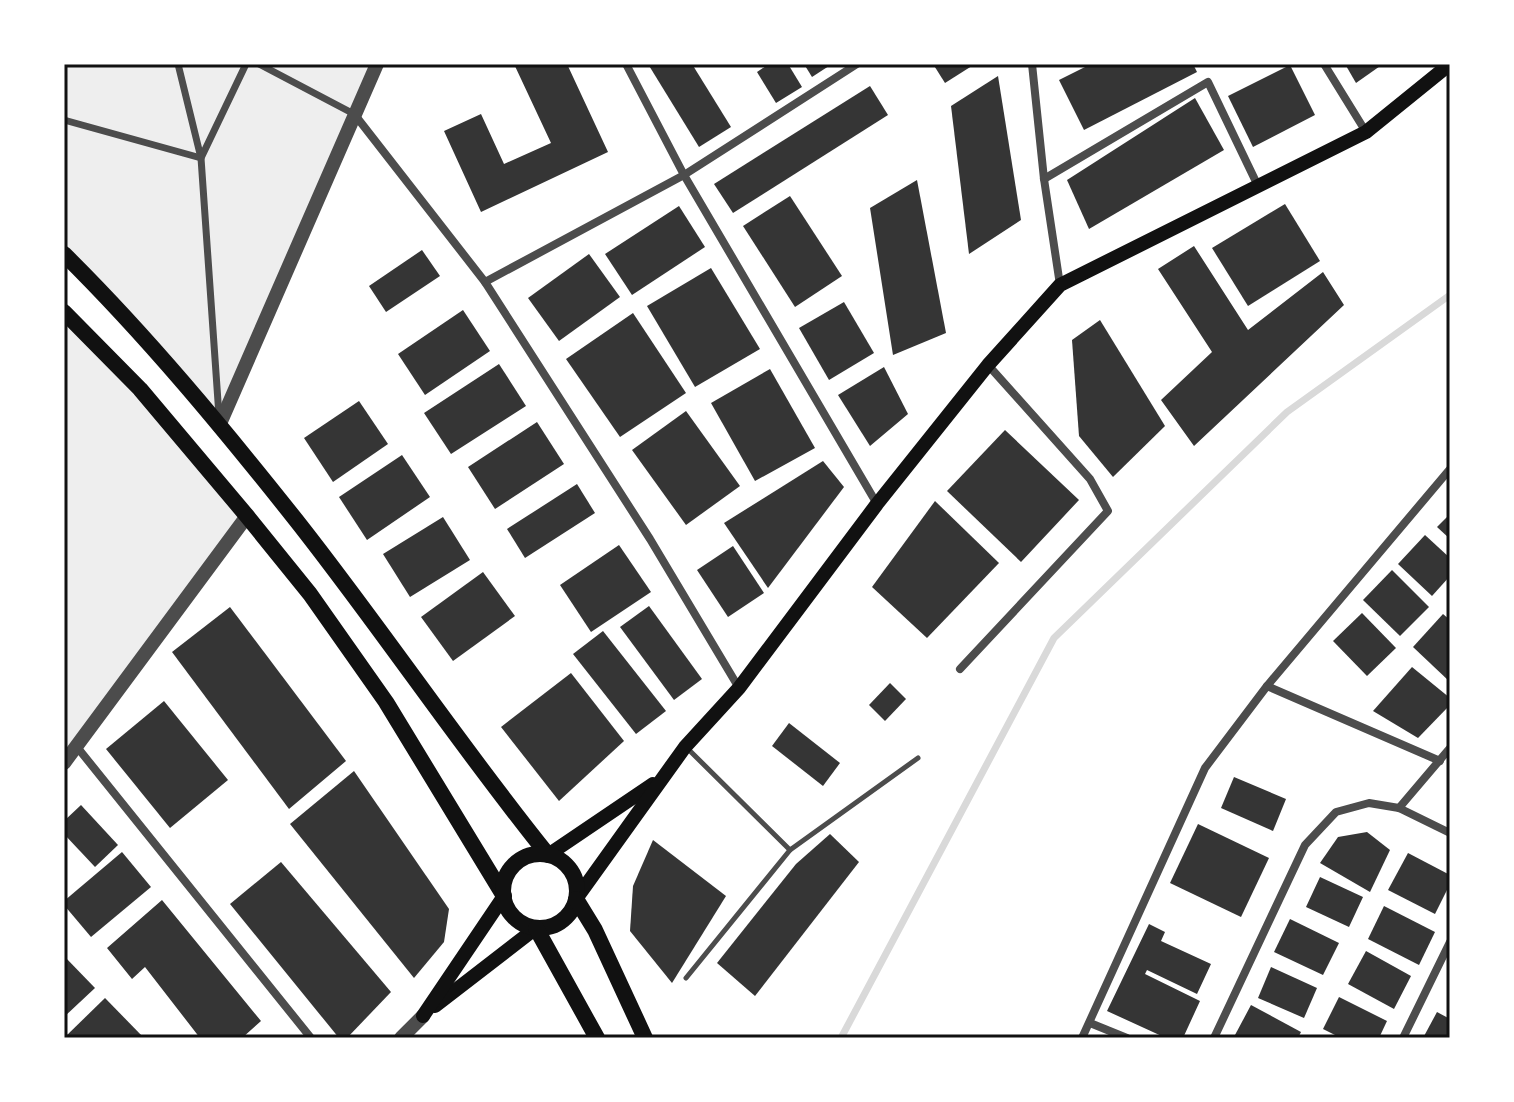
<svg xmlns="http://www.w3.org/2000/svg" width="1514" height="1102" viewBox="0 0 1514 1102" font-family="Spectral,serif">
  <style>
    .green { fill: #eee }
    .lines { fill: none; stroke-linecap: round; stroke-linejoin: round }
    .stream { stroke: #d9d9d9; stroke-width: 7 }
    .building { fill: #353535 }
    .service { stroke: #4c4c4c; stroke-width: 5 }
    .pedestrian { stroke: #4c4c4c; stroke-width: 7 }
    .minor { stroke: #4c4c4c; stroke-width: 8 }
    .tertiary { stroke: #4c4c4c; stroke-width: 14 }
    .secondary { stroke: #111; stroke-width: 14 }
    .primary { stroke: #111; stroke-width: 16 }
    .neatline { fill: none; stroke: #111; stroke-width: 3 }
  </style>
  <rect width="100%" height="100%" fill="#fff"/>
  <g class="green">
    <polygon points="64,64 377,64 219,426 64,254"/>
    <polygon points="64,312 247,516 64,763"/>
  </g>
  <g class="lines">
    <polyline class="stream" points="841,1038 1054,638 1287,412 1450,295"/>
  </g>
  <g class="building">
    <polygon points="514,64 567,64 608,152 481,212 444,131 481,114 504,164 551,143"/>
    <polygon points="648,64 692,64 731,127 699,147"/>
    <polygon points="769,64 788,64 802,87 776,103 757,72"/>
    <polygon points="804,64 832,64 812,77"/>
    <polygon points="933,64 975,64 945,83"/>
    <polygon points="1091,64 1193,64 1197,72 1084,130 1059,80"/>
    <polygon points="1345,64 1383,64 1356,83"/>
    <polygon points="1290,65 1315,115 1253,147 1228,96"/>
    <polygon points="998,76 1021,220 969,254 951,106"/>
    <polygon points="870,86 888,115 733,213 714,184"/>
    <polygon points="1195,98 1224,150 1089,229 1067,180"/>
    <polygon points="917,180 946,333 893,355 870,208"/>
    <polygon points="790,196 842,276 795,307 743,226"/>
    <polygon points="1285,204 1320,261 1248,306 1212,248"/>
    <polygon points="679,206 705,247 632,295 605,254"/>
    <polygon points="1194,246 1248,330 1323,272 1344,305 1194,446 1161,400 1212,352 1158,269"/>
    <polygon points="422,250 440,276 386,312 369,286"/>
    <polygon points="589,254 620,297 559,341 528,298"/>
    <polygon points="711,268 760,349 695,387 647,306"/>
    <polygon points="844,302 874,353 829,380 799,328"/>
    <polygon points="463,310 490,351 425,395 398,354"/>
    <polygon points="633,313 686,393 620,437 566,359"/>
    <polygon points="1100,320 1165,426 1113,477 1079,436 1072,340"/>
    <polygon points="499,364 526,406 451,454 424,413"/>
    <polygon points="884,367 908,414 870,446 838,395"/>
    <polygon points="770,369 815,448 755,481 711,403"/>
    <polygon points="359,401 388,444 333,482 304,438"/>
    <polygon points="686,411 740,486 686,525 632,450"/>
    <polygon points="537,422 564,464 495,509 468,467"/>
    <polygon points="1005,430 1079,500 1021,562 947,491"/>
    <polygon points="402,455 430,497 367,540 339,497"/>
    <polygon points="823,461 844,487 768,588 724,523"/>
    <polygon points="577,484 595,513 525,558 507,529"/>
    <polygon points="935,501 999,563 927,638 872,587"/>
    <polygon points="1450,514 1450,539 1437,527"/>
    <polygon points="443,517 470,560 410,597 383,554"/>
    <polygon points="1425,535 1450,558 1450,576 1432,596 1398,564"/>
    <polygon points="619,545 651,592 591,632 560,585"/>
    <polygon points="733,546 764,593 728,617 697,570"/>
    <polygon points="1392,570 1429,607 1400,636 1363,600"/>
    <polygon points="483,572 515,616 453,661 421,617"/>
    <polygon points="649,606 702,679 674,700 620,627"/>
    <polygon points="230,607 346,761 289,809 172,652"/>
    <polygon points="1362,613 1396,648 1367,676 1333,641"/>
    <polygon points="1443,614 1450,620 1450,682 1413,647"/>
    <polygon points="603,631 666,711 636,734 573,654"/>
    <polygon points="1412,667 1450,698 1450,705 1418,738 1373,711"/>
    <polygon points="571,673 624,741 559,801 501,727"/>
    <polygon points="890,683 906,699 885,721 869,705"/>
    <polygon points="164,701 228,780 170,828 106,749"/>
    <polygon points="789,723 840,763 823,786 772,746"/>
    <polygon points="354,771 449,909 444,942 414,978 290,824"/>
    <polygon points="1234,777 1286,799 1273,831 1221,808"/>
    <polygon points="81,805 118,845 95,867 64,834 64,821"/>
    <polygon points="1198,824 1269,858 1241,917 1170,883"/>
    <polygon points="1367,832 1390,850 1370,892 1320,863 1338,837"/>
    <polygon points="830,834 859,862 755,996 717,963 796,864"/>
    <polygon points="653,840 726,896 672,983 630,931 633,886"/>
    <polygon points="122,852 151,887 91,937 64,905 64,901"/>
    <polygon points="1408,853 1450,875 1450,884 1435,914 1388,890"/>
    <polygon points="281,862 391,992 347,1038 339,1038 230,904"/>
    <polygon points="1320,877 1363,897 1349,927 1306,907"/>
    <polygon points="162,900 261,1021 242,1038 200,1038 145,967 132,979 107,948"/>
    <polygon points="1384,906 1435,932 1419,965 1368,939"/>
    <polygon points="1290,919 1339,943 1323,975 1274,952"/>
    <polygon points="1149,924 1165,932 1161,941 1211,964 1197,994 1147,970 1145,974 1200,1001 1183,1038 1166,1038 1107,1011"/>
    <polygon points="1366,951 1411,976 1394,1009 1348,984"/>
    <polygon points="64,956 95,988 64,1017"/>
    <polygon points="1271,967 1317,988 1304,1018 1258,998"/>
    <polygon points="1339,997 1387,1021 1379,1038 1341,1038 1323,1029"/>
    <polygon points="105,998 144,1038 64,1038"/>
    <polygon points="1251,1005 1301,1032 1298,1038 1241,1038 1235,1035"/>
    <polygon points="1437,1012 1450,1019 1450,1038 1423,1038"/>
  </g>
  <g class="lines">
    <g class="service">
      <polyline points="686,747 790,850 918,758"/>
      <polyline points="686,978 790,850"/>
    </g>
    <g class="pedestrian">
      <polyline points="178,64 201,158 219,416"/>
      <polyline points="259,64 354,114"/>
      <polyline points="64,120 201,158 246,64"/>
    </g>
    <g class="minor">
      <polyline points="626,64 684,175 877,504"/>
      <polyline points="1032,64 1044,179 1060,285"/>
      <polyline points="1324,64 1366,132"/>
      <polyline points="355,115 485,282 650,539 739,688"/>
      <polyline points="1044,179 1208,82 1258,186"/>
      <polyline points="485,282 684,175 857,64"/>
      <polyline points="960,669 1108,511 1090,479 988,365"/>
      <polyline points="77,747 311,1038"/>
      <polyline points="1440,761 1267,686 1450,469"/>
      <polyline points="1399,808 1450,748"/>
      <polyline points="1090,1023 1127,1038"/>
      <polyline points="1082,1038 1205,768 1267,686"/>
      <polyline points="1214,1038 1305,845 1336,812 1369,803 1399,808 1450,833"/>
      <polyline points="1403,1038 1450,942"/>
    </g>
    <g class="tertiary">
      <polyline points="219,426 377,64"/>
      <polyline points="64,763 247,516"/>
      <polyline points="401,1038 423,1016"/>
    </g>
    <g class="secondary">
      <polyline points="548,855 653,784"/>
      <polyline points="576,899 685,747 739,688 877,504 988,365 1060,285 1366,132 1450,64"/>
      <polyline points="435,1006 536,928"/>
      <polyline points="423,1016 504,896"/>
    </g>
    <g class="primary">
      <path d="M64 254C147 336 223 428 296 520 382 629 460 746 548 855"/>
      <polyline points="64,312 140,389 247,516 310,594 386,702 504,896"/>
      <circle cx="540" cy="891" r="37"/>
      <polyline points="576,899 595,930 645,1038"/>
      <polyline points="536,928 597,1038"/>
    </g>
  </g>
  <rect width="1514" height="1102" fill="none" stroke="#ffffff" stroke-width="132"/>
  <rect x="66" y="66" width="1382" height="970" class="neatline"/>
</svg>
